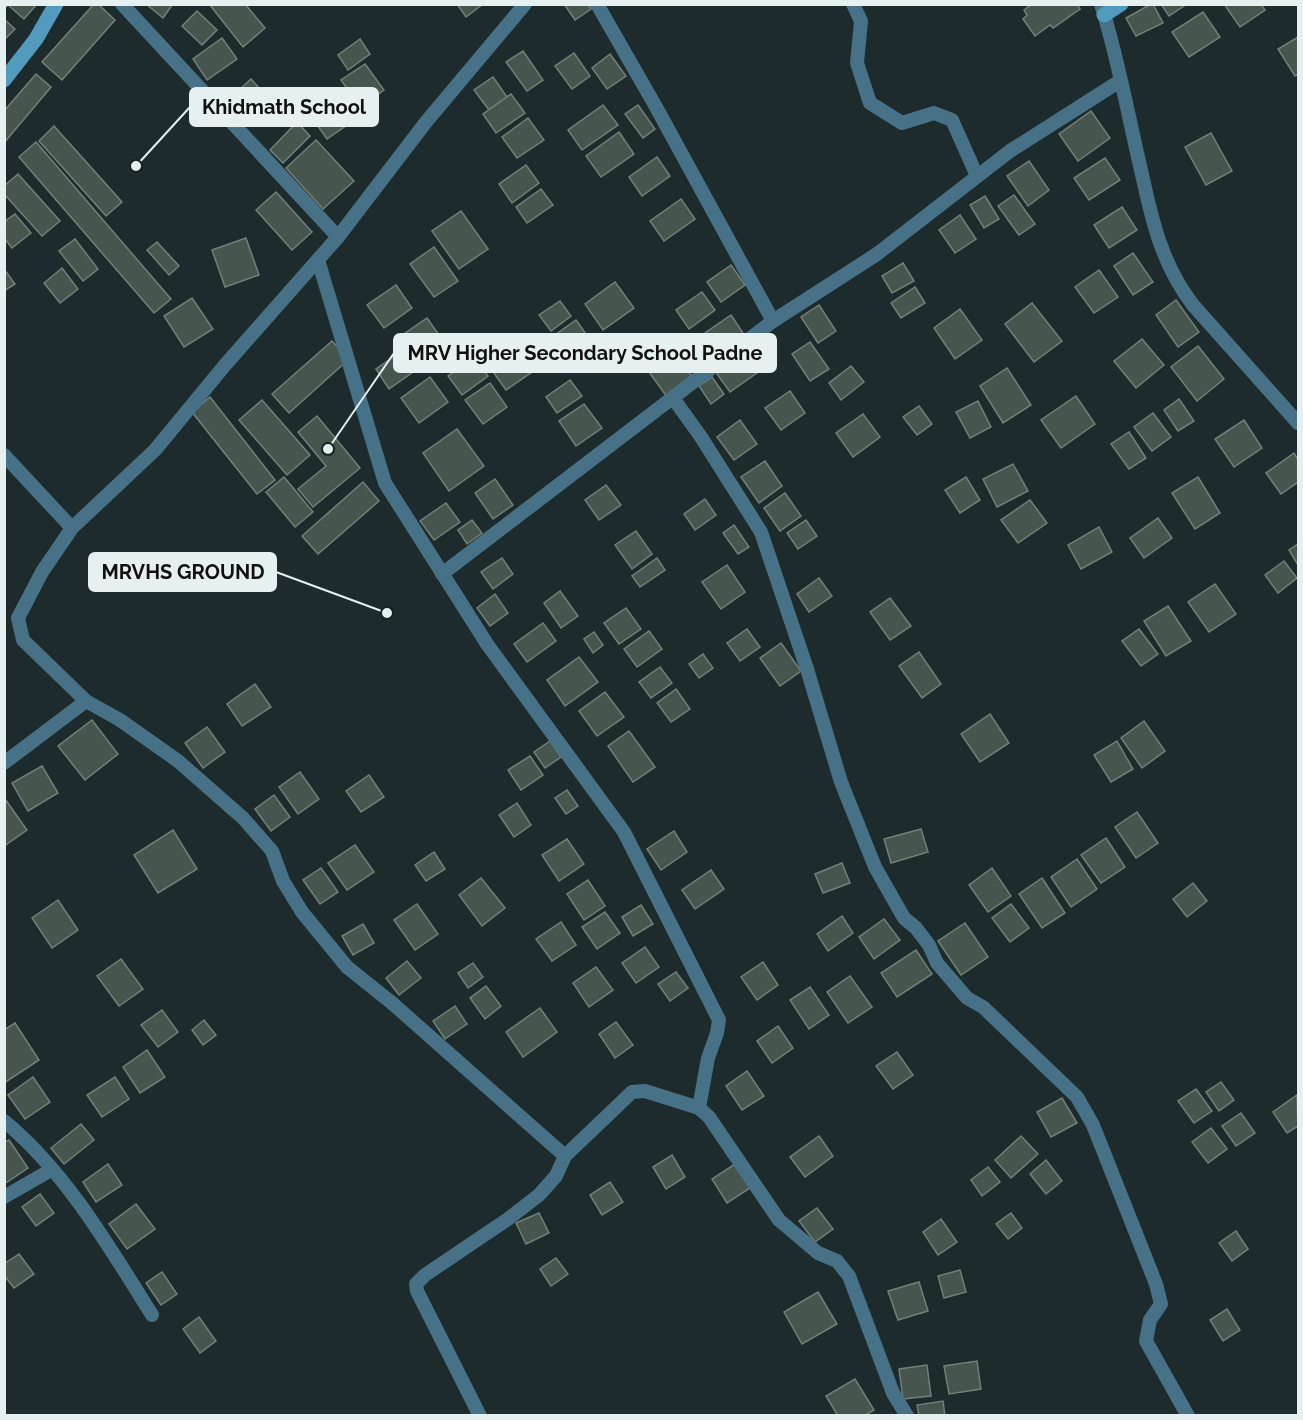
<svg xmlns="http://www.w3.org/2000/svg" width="1303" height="1420" viewBox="0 0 1303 1420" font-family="Raleway,sans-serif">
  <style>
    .building { fill: #47554f; stroke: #72807a; stroke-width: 1.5 }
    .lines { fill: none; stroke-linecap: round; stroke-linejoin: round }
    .street { stroke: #467187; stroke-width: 14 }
    .secondary { stroke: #529abe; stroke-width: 15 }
    .leader { fill: none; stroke: #e7f0f0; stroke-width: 2 }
    .callout-dot { fill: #e7f0f0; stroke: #142222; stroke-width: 2 }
    .callout { fill: #e7f0f0; stroke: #e7f0f0; stroke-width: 2 }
    .callout-label { font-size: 20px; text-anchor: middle; font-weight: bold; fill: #111 }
  </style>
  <rect width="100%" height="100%" fill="#1d2b2c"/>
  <g class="building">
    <polygon points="4,4 37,4 24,19 8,5 4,9"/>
    <polygon points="94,4 98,4 115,20 62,80 42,62"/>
    <polygon points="146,4 173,4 163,18"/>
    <polygon points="209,4 245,4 265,28 243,47"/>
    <polygon points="457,4 483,4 466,17"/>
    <polygon points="564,4 588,4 591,9 575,20"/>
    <polygon points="1032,4 1077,4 1080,9 1053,28 1050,25 1035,36 1023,19 1027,15 1024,10"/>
    <polygon points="1151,4 1153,4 1163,23 1136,36 1126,18"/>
    <polygon points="1161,4 1187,4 1169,16"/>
    <polygon points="1224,4 1261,4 1265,10 1240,27"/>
    <polygon points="197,11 217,30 202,45 182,26"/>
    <polygon points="1203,12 1220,37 1189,57 1172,32"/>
    <polygon points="4,19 15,29 6,38 4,37"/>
    <polygon points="1298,37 1298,74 1295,76 1278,49"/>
    <polygon points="222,38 237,59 207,80 193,59"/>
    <polygon points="360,39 370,54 348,70 338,55"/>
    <polygon points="523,51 543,80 527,91 506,62"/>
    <polygon points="574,53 590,76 572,89 555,66"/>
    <polygon points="610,54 626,76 607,89 592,68"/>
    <polygon points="365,64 384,90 360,107 341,80"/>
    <polygon points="36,74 51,87 4,143 4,111"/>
    <polygon points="493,77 507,97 489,110 474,90"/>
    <polygon points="251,79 273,103 250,124 228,100"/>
    <polygon points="511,94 525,113 496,133 483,114"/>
    <polygon points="332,105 347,125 327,139 313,119"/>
    <polygon points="603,105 618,125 582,150 568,130"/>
    <polygon points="638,105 655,129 643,138 625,114"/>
    <polygon points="1091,111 1110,138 1078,161 1059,134"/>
    <polygon points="528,118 544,140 517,158 502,137"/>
    <polygon points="297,122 310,136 283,163 270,150"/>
    <polygon points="54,126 122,202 106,216 39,141"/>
    <polygon points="619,132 634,154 601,177 586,156"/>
    <polygon points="1211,133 1232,171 1206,185 1185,147"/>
    <polygon points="316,140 354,181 323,209 286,168"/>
    <polygon points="36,142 171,299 154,313 19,157"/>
    <polygon points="657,157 670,176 642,196 629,177"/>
    <polygon points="1105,158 1120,180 1089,200 1074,178"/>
    <polygon points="1029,161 1049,190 1028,206 1007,176"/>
    <polygon points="526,165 539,183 512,203 499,184"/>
    <polygon points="18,174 60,221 42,236 4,194 4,186"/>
    <polygon points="541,189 553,205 527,223 516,207"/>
    <polygon points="276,192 312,232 292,250 256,210"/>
    <polygon points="1014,195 1035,224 1019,235 998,206"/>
    <polygon points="985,196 999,219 984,228 970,205"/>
    <polygon points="681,199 695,219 664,241 650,221"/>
    <polygon points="1122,207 1137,230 1109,248 1094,225"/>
    <polygon points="461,211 488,249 459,269 432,231"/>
    <polygon points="15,214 31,233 12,248 4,238 4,222"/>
    <polygon points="960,215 976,239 955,253 939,230"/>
    <polygon points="246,238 259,275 225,287 212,250"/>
    <polygon points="75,239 98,269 83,281 59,251"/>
    <polygon points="157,242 179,266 169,275 147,250"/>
    <polygon points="434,247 458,281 434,297 410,264"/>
    <polygon points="1133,253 1153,282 1133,295 1114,266"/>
    <polygon points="903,263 914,281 892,293 882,276"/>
    <polygon points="731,265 745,285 721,302 707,282"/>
    <polygon points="62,268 78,289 60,303 44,283"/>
    <polygon points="4,269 15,284 4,291"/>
    <polygon points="1099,270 1118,297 1094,313 1075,287"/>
    <polygon points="615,282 634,308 603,330 585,304"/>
    <polygon points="396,285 412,308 384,328 367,305"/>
    <polygon points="915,287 925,303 901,318 891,303"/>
    <polygon points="702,292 715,310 689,329 676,310"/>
    <polygon points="192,298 213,329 184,347 164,316"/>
    <polygon points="1176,300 1199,332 1178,347 1156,315"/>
    <polygon points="560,301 571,316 551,331 539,315"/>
    <polygon points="1032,303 1062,341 1034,362 1005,324"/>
    <polygon points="819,305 836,331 818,343 801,317"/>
    <polygon points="960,309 982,340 955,359 934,328"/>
    <polygon points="731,315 745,336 719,354 705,333"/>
    <polygon points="427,318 444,342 419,360 401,336"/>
    <polygon points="576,320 591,341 564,361 548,340"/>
    <polygon points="1142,339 1164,365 1136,388 1114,361"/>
    <polygon points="332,341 349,359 289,413 272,394"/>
    <polygon points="810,342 829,369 810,381 792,354"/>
    <polygon points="1198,346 1224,379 1197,401 1171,367"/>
    <polygon points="520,348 535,370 506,390 491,369"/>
    <polygon points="748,352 761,370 730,392 717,374"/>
    <polygon points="399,353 413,372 389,389 376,369"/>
    <polygon points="676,354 693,378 667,397 649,372"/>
    <polygon points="474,357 488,376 462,395 448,376"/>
    <polygon points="851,366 864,382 841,400 829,383"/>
    <polygon points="1007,368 1031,405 1003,423 980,386"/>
    <polygon points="430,377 448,402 419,423 401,398"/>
    <polygon points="712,377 724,394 711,404 699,386"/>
    <polygon points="570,380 582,396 557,413 546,397"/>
    <polygon points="490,383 507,407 483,424 465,400"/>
    <polygon points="790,391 805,413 781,430 765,408"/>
    <polygon points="1076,396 1095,424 1061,448 1041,420"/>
    <polygon points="210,397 275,480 257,494 192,412"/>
    <polygon points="1179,399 1194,421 1178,431 1164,410"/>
    <polygon points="262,400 310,455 287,475 239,420"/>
    <polygon points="978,401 991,427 970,438 956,412"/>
    <polygon points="584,404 602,428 576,446 559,421"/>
    <polygon points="919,406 932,424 917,435 903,417"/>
    <polygon points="1153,413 1171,437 1152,451 1134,427"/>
    <polygon points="863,414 880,437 853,457 836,433"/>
    <polygon points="317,416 360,468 313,507 298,489 326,466 298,432"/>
    <polygon points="740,420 757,444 734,460 717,437"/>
    <polygon points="1244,420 1262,448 1234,467 1215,439"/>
    <polygon points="457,429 484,466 449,491 423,453"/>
    <polygon points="1129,432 1146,458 1129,469 1111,444"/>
    <polygon points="1294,453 1298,460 1298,482 1281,494 1266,473"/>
    <polygon points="765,461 782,486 759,503 741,477"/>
    <polygon points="1013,464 1028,491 997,507 983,479"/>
    <polygon points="284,477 313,512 295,527 266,492"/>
    <polygon points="966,477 980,500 960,513 945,490"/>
    <polygon points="1198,477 1220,513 1195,529 1172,493"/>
    <polygon points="495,479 513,505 493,519 475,493"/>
    <polygon points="363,482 379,501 318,554 302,536"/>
    <polygon points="606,485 621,505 599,520 585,500"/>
    <polygon points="785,493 801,516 780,531 764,508"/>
    <polygon points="705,499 716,515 695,530 684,514"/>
    <polygon points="1030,500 1047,523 1018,543 1001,520"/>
    <polygon points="446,503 460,522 434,540 420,521"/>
    <polygon points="1158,518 1172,538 1144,558 1130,538"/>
    <polygon points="472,520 482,533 467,544 458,530"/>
    <polygon points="806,520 817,536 798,549 787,533"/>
    <polygon points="734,525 749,547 738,554 723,533"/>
    <polygon points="1099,527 1112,552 1081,569 1068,545"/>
    <polygon points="636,531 652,554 632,569 615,545"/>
    <polygon points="1298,544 1298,565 1289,550"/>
    <polygon points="502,558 513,574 493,589 481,572"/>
    <polygon points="657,558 665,570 640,587 632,576"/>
    <polygon points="1284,561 1297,578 1278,593 1265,575"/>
    <polygon points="727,565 745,592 721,609 702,582"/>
    <polygon points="819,578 832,596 809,612 797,594"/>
    <polygon points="1215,584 1236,614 1209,632 1188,602"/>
    <polygon points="560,591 578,616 561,628 544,603"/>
    <polygon points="495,594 508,613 490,626 477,608"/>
    <polygon points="890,598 911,626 890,640 870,612"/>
    <polygon points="1168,606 1191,641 1166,656 1144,621"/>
    <polygon points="626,608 641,629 619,644 604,623"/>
    <polygon points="543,623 556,641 527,662 514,644"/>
    <polygon points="747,629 760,647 740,661 727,643"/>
    <polygon points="1139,629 1158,654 1141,666 1122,641"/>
    <polygon points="649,631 662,649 637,667 624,649"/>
    <polygon points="594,632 603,645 593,653 584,639"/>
    <polygon points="781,643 801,671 780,686 760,658"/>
    <polygon points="919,652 941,684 922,698 899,666"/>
    <polygon points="703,654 713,668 699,678 689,664"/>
    <polygon points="579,657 598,682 565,706 547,680"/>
    <polygon points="660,667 672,683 651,698 639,682"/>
    <polygon points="255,684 271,707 242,726 227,704"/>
    <polygon points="676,689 690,709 671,722 657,703"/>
    <polygon points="605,692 624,717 597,736 579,711"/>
    <polygon points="990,714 1009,743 980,762 961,734"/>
    <polygon points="92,720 118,754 85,780 58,746"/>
    <polygon points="1144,721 1165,751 1142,768 1121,738"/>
    <polygon points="207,727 225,752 203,768 185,743"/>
    <polygon points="629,731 655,767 633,782 608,746"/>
    <polygon points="550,741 561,757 545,768 534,752"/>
    <polygon points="1117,741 1133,769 1111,782 1094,755"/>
    <polygon points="530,756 543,775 521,790 508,770"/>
    <polygon points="42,766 58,793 28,811 12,783"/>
    <polygon points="300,772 319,799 298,814 279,787"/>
    <polygon points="369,775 384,797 361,812 346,791"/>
    <polygon points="567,790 578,806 566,814 555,798"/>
    <polygon points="274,795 290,817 271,831 255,809"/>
    <polygon points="5,799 27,830 4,846 4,800"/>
    <polygon points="517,803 531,825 514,837 499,815"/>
    <polygon points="1137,812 1158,843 1136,858 1115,827"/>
    <polygon points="921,829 928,852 891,863 884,839"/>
    <polygon points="173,830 197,869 158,893 134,855"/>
    <polygon points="674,831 687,852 661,870 647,849"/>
    <polygon points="1106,838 1125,867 1101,883 1081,855"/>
    <polygon points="567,839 584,864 559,881 542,855"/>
    <polygon points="355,845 374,872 347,890 328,863"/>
    <polygon points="434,852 445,869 426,881 415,865"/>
    <polygon points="1077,859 1097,889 1071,907 1051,877"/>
    <polygon points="842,863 850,883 823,893 815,874"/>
    <polygon points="321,868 338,892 320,904 303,880"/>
    <polygon points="992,868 1011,896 988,912 969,885"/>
    <polygon points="711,870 724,889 695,909 682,890"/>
    <polygon points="481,878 505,908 482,926 459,895"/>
    <polygon points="1042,878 1065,913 1042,928 1019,894"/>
    <polygon points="588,880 605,906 584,920 567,894"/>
    <polygon points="1193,883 1207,901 1187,917 1173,899"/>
    <polygon points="58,900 78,930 52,948 32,918"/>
    <polygon points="417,904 438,934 415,950 394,920"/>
    <polygon points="1011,904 1029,928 1010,942 992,918"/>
    <polygon points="641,905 653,924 633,936 622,917"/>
    <polygon points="605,912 620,933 597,949 582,927"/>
    <polygon points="842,916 853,933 828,951 817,934"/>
    <polygon points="884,919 900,940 874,959 859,937"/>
    <polygon points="561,922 576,945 552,961 536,939"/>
    <polygon points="965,923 988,957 961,975 938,941"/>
    <polygon points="363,924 374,943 353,955 342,936"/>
    <polygon points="645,947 659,967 636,983 622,963"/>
    <polygon points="916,950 932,974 897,997 881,973"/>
    <polygon points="121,959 143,989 119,1006 97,976"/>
    <polygon points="407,961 421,978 399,995 386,978"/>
    <polygon points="763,962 778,985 757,1000 741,977"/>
    <polygon points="473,963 483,977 468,988 458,973"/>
    <polygon points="596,967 613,990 589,1007 573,983"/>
    <polygon points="676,972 688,988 670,1001 658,984"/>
    <polygon points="850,976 872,1007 848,1023 827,992"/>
    <polygon points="486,986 501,1006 485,1019 470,998"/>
    <polygon points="810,987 829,1015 809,1029 790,1000"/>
    <polygon points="455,1006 467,1024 445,1039 433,1021"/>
    <polygon points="540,1008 557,1032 523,1057 506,1032"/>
    <polygon points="162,1010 178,1032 158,1047 141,1025"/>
    <polygon points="204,1020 216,1035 203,1045 192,1030"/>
    <polygon points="616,1022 633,1045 615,1058 599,1034"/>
    <polygon points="15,1023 39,1060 4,1083 4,1030"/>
    <polygon points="778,1026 793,1048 772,1063 757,1041"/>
    <polygon points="147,1050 165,1077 140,1093 123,1067"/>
    <polygon points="897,1052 913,1075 893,1089 876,1066"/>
    <polygon points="747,1071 764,1096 742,1110 726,1086"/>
    <polygon points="33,1077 50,1102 25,1119 8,1095"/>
    <polygon points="115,1077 129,1099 102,1117 87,1095"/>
    <polygon points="1221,1082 1234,1100 1219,1111 1206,1092"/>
    <polygon points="1196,1089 1212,1111 1194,1123 1178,1101"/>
    <polygon points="1297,1095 1298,1126 1287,1133 1273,1112"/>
    <polygon points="1062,1098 1077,1123 1051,1137 1037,1112"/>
    <polygon points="1241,1113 1255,1133 1236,1146 1222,1126"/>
    <polygon points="81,1124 94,1140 64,1164 51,1148"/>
    <polygon points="1211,1128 1227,1149 1208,1163 1192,1142"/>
    <polygon points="819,1136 833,1156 805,1177 790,1157"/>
    <polygon points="1021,1136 1038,1154 1011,1178 995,1160"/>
    <polygon points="9,1140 28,1168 4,1184 4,1142"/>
    <polygon points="672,1155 685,1177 666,1189 653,1167"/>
    <polygon points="1046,1160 1062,1181 1046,1194 1030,1174"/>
    <polygon points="108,1164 122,1185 96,1202 83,1182"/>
    <polygon points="735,1164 750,1188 727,1203 712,1179"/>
    <polygon points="988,1167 1000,1182 982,1196 971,1180"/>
    <polygon points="610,1182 623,1202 602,1215 590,1195"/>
    <polygon points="40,1194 54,1213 36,1226 22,1207"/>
    <polygon points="136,1204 155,1229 127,1249 109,1224"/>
    <polygon points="817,1208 833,1229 815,1242 799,1221"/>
    <polygon points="539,1213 549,1233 526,1244 516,1223"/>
    <polygon points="1011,1213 1022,1228 1008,1239 996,1224"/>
    <polygon points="941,1219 957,1242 938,1255 923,1232"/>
    <polygon points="1236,1231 1248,1249 1232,1261 1219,1243"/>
    <polygon points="19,1254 34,1274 14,1288 4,1275 4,1264"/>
    <polygon points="556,1258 568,1274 551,1286 540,1269"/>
    <polygon points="960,1270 966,1292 944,1298 938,1276"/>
    <polygon points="162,1272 177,1294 161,1305 146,1283"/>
    <polygon points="919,1282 928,1311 898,1320 888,1291"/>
    <polygon points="818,1292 837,1324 802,1344 784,1312"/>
    <polygon points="1227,1309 1240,1330 1223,1341 1210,1320"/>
    <polygon points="199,1317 216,1341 200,1353 183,1329"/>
    <polygon points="977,1361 981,1389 949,1394 944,1366"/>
    <polygon points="927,1365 931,1396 903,1399 899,1369"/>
    <polygon points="855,1379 874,1410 864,1416 838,1416 826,1396"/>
    <polygon points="943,1401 945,1416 919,1416 917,1405"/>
  </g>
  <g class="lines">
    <g class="street">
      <polyline points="122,4 338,237"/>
      <polyline points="525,4 426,122 338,237 225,365 155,450 72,528 42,572 18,618 23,640 86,701 120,720 178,761 243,818 272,851 283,881 302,912 347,967 392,1003 565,1156 632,1092 645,1091 699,1108 709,1117 779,1220 818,1253 837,1261 849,1276 893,1393 907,1416"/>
      <polyline points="597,4 656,107 773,321"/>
      <polyline points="853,4 861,21 857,63 870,103 902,123 934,113 952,120 977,176"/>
      <path d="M1101 4C1118 58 1128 115 1141 170 1152 220 1161 263 1193 305L1298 423"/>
      <polyline points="318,260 385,483 487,644 624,832 719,1020 717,1033 708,1058 699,1108"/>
      <polyline points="673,398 701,437 761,532 807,669 841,782 875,867 904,918 916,928 929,945 937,963 967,998 983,1007 1077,1097 1093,1125 1156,1284 1161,1304 1150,1320 1146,1341 1188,1416"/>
      <polyline points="4,455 72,528"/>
      <polyline points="442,574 773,321 877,254 1010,151 1120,81"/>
      <polyline points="4,763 86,701"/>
      <path d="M4 1121C66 1172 110 1248 152 1315"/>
      <polyline points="4,1197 51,1170"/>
      <polyline points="480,1416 417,1291 416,1284 425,1275 508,1219 539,1195 556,1176 565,1156"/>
    </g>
    <g class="secondary">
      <polyline points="1104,15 1121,4"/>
      <polyline points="4,80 36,39 56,4"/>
    </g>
  </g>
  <path class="leader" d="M136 166L190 107M328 449L394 353M387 613L276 572"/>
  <g class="callout-dot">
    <circle cx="136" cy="166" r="6"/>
    <circle cx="328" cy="449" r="6"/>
    <circle cx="387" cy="613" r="6"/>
  </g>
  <g class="callout">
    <rect x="190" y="88" width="188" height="38" rx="6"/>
    <rect x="394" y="334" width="382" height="38" rx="6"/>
    <rect x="89" y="553" width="187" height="38" rx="6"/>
  </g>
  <g class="callout-label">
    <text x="284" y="114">Khidmath School</text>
    <text x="585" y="360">MRV Higher Secondary School Padne</text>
    <text x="183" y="579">MRVHS GROUND</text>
  </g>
  <rect width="1303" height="1420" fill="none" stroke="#e7f0f0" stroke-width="12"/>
</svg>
